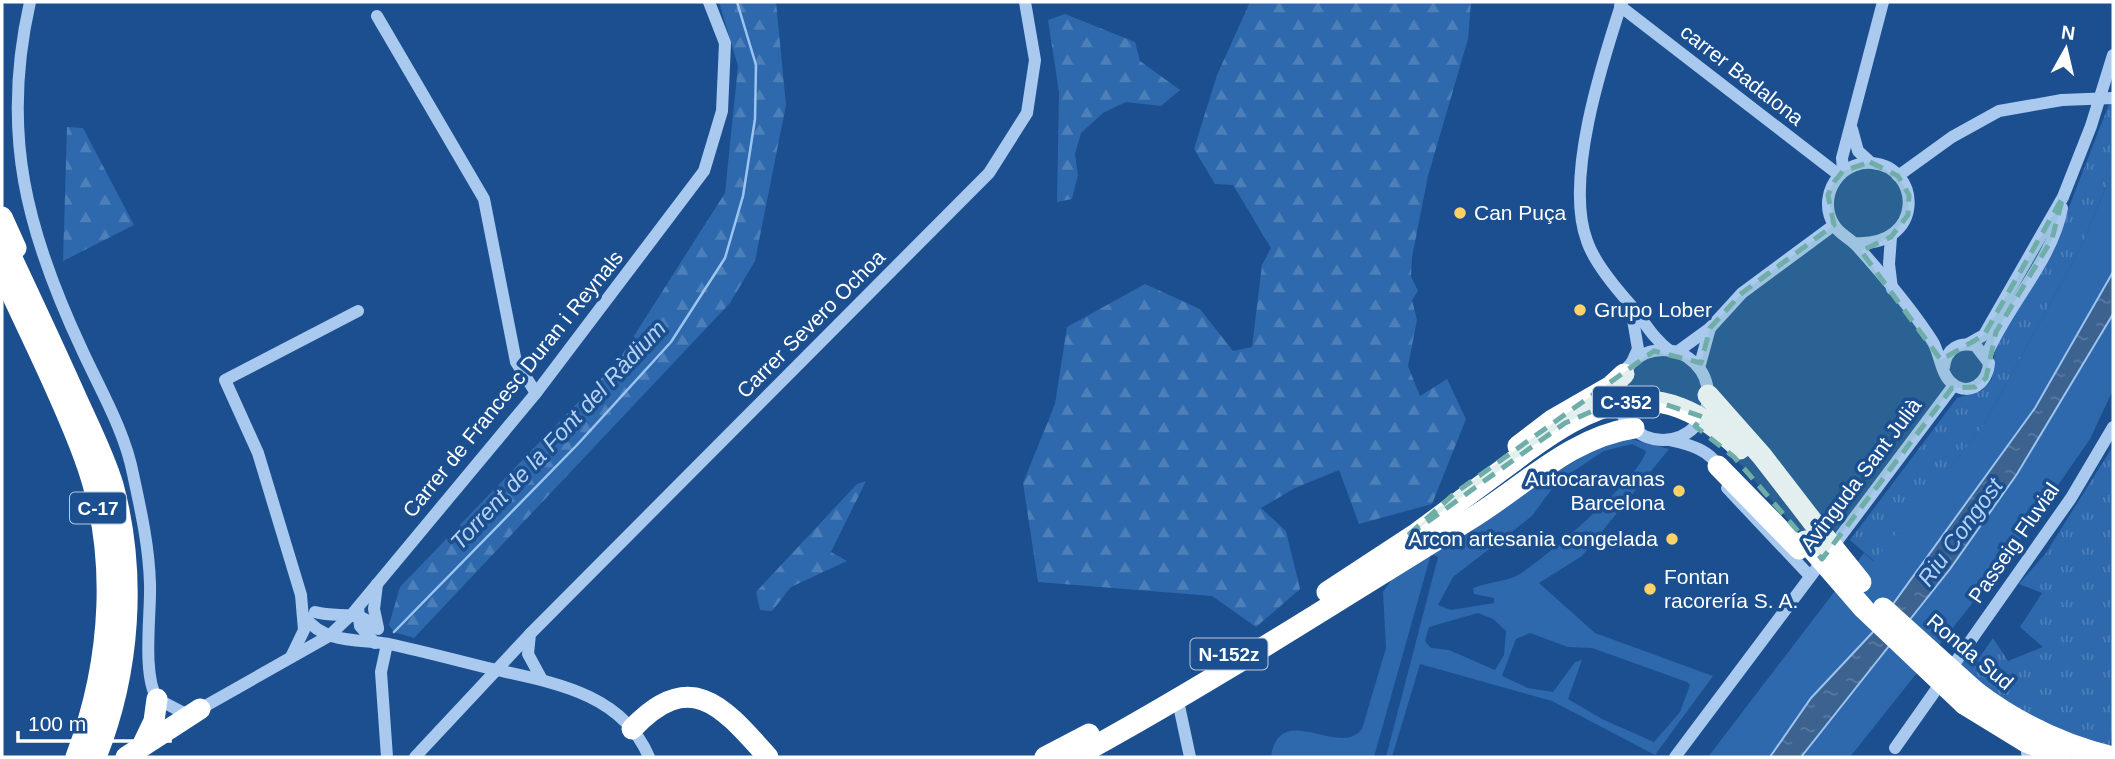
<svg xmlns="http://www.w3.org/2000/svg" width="2115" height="759" viewBox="0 0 2115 759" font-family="Arial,sans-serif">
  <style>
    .grass { fill: #2e69ad; fill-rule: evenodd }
    .forest { fill: url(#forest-firs) }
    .park { fill: url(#park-tufts) }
    .water { fill: url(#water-ripples); stroke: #9cc4f0; stroke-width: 2 }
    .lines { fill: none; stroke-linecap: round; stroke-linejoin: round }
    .stream { stroke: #9cc4f0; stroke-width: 2.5 }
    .minor { stroke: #a9c9ee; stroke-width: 12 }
    .highway { stroke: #fff; stroke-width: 21 }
    .minor-bridge { stroke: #a9c9ee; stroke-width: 12 }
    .highway-bridge { stroke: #fff; stroke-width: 21 }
    .marked { fill: #6fada8; fill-opacity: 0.2; stroke: #6fada8; stroke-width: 5; stroke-dasharray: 14 9; stroke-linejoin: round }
    .poi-dot { fill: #ffd166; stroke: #1b4f8f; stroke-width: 2.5 }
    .labels { text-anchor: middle; stroke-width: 7; stroke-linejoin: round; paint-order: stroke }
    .shield { fill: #1b4f8f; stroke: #bbcadd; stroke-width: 2 }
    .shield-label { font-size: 19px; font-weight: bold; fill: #fff }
    .street-label { font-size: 21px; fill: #fff; stroke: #1b4f8f }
    .poi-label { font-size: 21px; fill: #fff; stroke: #1b4f8f; text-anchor: start }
    .water-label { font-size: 23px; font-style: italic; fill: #b5d3f5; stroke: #1b4f8f }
  </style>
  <defs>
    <pattern id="forest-firs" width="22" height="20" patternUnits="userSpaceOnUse" patternTransform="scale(1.75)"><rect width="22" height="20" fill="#2e69ad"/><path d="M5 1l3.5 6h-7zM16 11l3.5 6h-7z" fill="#4d80b9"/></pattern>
    <pattern id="park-tufts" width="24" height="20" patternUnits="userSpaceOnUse" patternTransform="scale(1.75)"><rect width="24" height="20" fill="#2e69ad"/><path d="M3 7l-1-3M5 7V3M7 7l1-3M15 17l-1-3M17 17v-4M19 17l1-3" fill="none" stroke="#4d80b9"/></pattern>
    <pattern id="water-ripples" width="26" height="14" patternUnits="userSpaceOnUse" patternTransform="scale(1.75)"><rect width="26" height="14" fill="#3c6290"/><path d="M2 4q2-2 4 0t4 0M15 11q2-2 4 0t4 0" fill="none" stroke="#597aa1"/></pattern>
  </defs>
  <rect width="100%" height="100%" fill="#1b4f8f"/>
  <g class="grass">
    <polygon points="2113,170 2113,272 2097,302 2035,408 1872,633 1811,698 1770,757 1708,757 1864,553 1873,561 1983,426 2081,247"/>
    <polygon points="2113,314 2113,390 2090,439 2002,566 1850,757 1801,757 1950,569 2017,474"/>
    <path d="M1619 436 1669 449 1582 556 1539 583 1595 633 1713 676 1655 755 1552 701 1420 664 1392 757H1386L1438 557 1431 554 1374 757H1271C1280 699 1339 759 1362 729L1386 648 1383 592 1397 572 1547 477ZM1632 444 1646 451C1640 478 1546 557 1520 574 1506 582 1488 582 1473 588L1474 594 1494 598V603L1451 610 1438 605 1453 577 1532 516 1557 482 1604 451ZM1478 613 1493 619 1506 631 1504 655 1495 670 1449 650 1431 648 1425 641 1429 627ZM1530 633 1568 647 1592 648 1687 682 1690 685 1680 712 1654 742 1602 719 1568 699 1582 660 1575 662 1553 692 1528 688 1502 676 1516 639Z"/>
  </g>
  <g class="forest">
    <polygon points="719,2 776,2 786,105 755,261 730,303 414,638 394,632 389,625 400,587 618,361 725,193 738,66"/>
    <polygon points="1250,2 1471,2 1468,39 1428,176 1412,257 1411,276 1418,291 1412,300 1417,320 1408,366 1420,396 1447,379 1466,419 1432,504 1359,524 1339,470 1295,488 1261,508 1286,531 1300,589 1256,627 1212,596 1038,582 1023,483 1055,404 1067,327 1145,284 1200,309 1233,351 1252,347 1262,265 1271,248 1233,185 1215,184 1194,149 1217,75"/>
    <polygon points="1065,14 1135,42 1140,61 1180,90 1161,106 1126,102 1103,113 1081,133 1075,154 1078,175 1072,199 1057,202 1059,92 1048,20"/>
    <polygon points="67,127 83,128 134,225 63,261"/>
    <polygon points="866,481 831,552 847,561 791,587 772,611 760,610 756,592 857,484"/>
  </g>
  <g class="park">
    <polygon points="2113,94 2113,170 2081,247 1983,426 1874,561 1850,540 1957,398 1982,390 1992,379 1996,338 2067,212"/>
    <polygon points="2113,446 2113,718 2110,749 2056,729 2011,706 1957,666 1968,652 1979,658 1993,638 2008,661 2043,647 2020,627 2042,593 2019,584 2046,553"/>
  </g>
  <polygon class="water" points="2113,272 2113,314 2017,474 1950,569 1801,757 1770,757 1811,698 1872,633 2035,408"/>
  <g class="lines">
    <polyline class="stream" points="394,632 577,445 671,342 725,258 743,196 755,119 756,65 737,2"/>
    <g class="minor">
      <path d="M30 2C0 134 27 233 83 352 101 391 125 432 133 474 141 511 149 547 150 584 151 615 142 673 157 699L184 713 200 709 329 636 353 613 536 393 704 171 722 111 725 43 709 2"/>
      <path d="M1622 2C1602 63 1564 180 1587 241 1594 262 1614 286 1629 303 1643 319 1652 338 1670 351"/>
      <polyline points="1620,6 1839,175"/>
      <polyline points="377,16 484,199 516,362 536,393"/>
      <polyline points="1852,129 1858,151 1870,162"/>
      <polyline points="1843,171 1842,158 1883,2"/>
      <polyline points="1898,176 1952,137 1999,111 2062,100"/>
      <polyline points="1891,237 1889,264 1892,289"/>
      <path d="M1855 243C1925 247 1922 167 1872 163 1860 162 1847 167 1839 176 1827 189 1824 209 1834 225 1839 234 1850 238 1857 246 1883 275 1912 309 1933 342 1940 354 1941 376 1953 384 1970 397 1988 382 1989 363L1976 346C1959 341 1946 349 1944 367"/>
      <polyline points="1631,308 1638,349 1632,362"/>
      <polyline points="1968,344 1984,335 2063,197 2091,126 2113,55"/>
      <circle cx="1663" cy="395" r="45"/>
      <polyline points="1677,352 1710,328 1742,293 1834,225"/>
      <path d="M1986 356C2006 307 2053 260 2062 208"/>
      <polyline points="1699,368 1710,328"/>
      <path d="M1669 440C1688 444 1713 450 1720 471"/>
      <polyline points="1727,488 1809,575"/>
      <polyline points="377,584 374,609 378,628"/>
      <polyline points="358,608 360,626 375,643"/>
      <path d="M315 612C340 619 359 608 378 629"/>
      <path d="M305 617C324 644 360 639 389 644 422 651 455 660 488 668 549 682 621 691 649 757"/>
      <polyline points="530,634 528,654 541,678"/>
      <polyline points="387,644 381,672 387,757"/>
      <polyline points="291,657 304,630 301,595 258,453 225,380 358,311"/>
      <polyline points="1178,701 1190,757"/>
      <polyline points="1895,748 2071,498 2113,427"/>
      <polyline points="2027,753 2034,757"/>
      <polyline points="415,757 531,633 989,173 1027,113 1035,60 1025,2"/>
      <polyline points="1675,757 1954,385"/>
    </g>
    <g class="highway">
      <polyline points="2,217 16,248"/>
      <path d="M2 237C27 290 52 343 76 397 89 426 104 455 113 485 137 574 130 672 96 757"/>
      <path d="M2 273C29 333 60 392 83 454 120 551 112 661 76 757"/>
      <polyline points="1708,395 1762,456 1816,526"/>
      <polyline points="1518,446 1552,420 1611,386 1624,374"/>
      <polyline points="1718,466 1799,549"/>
      <polyline points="1327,592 1417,533 1514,461"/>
      <path d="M1975 691C2017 723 2062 745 2113 757"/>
      <polyline points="1964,704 2026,742 2061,756"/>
      <path d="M632 729C691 666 724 708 768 757"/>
      <polyline points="142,746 154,721 157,699"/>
      <polyline points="126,757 200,709"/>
      <polyline points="1045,757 1089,734"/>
      <path d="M1075 757C1211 683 1340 599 1472 518 1524 486 1571 437 1634 428"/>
    </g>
    <polyline class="minor-bridge" points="2062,100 2113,98"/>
    <g class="highway-bridge">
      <path d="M1514 461C1594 401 1657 368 1740 449"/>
      <polyline points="1816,526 1861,582"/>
      <polyline points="1805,541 1864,609 1964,704"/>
      <polyline points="1883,608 1975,691"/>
    </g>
  </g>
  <path class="marked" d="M1870 162 1898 176 1909 195 1908 215 1891 237 1861 251 1941 360 1984 335 2063 197 2052 239 1996 332 1986 378 1975 387 1952 388 1822 559 1734 457 1695 426 1703 417 1658 402 1609 404 1565 423 1405 538 1455 493 1654 351 1701 363 1710 328 1742 293 1834 225 1828 195 1834 182 1843 171Z"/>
  <g class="poi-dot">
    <circle cx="1460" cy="213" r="7"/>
    <circle cx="1580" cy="310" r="7"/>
    <circle cx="1679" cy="491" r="7"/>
    <circle cx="1672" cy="539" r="7"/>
    <circle cx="1650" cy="589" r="7"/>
  </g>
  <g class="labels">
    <g class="shield">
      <rect x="1593" y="386.5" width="66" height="31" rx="5"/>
      <rect x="70" y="492.5" width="56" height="31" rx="5"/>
      <rect x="1190.5" y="638.5" width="77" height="31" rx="5"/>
    </g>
    <g class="shield-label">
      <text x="1626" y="409">C-352</text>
      <text x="98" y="515">C-17</text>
      <text x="1229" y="661">N-152z</text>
    </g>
    <g class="street-label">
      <text transform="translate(1742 75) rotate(38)" y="7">carrer Badalona</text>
      <text transform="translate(811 324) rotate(-45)" y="7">Carrer Severo Ochoa</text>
      <text transform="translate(513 384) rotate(-51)" y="7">Carrer de Francesc Duran i Reynals</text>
      <text transform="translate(1861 475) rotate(-53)" y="7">Avinguda Sant Julià</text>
      <text transform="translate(2014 543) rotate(-55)" y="7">Passeig Fluvial</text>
      <text transform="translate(1970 652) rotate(40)" y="7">Ronda Sud</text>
    </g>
    <g class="poi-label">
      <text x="1474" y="220">Can Puça</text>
      <text x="1594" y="317">Grupo Lober</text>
      <text x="1665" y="486" text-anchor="end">Autocaravanas<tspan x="1665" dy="24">Barcelona</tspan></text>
      <text x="1658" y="546" text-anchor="end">Arcon artesania congelada</text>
      <text x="1664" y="584">Fontan<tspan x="1664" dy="24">racorería S. A.</tspan></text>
    </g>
    <g class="water-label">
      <text transform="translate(558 435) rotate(-47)" y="8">Torrent de la Font del Ràdium</text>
      <text transform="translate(1960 532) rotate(-54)" y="8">Riu Congost</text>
    </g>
  </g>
  <rect width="2115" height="759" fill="none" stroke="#ffffff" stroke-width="7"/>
  <g transform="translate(2066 49) rotate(8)" stroke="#1b4f8f" stroke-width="5" paint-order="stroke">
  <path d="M0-5L12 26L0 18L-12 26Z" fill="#ffffff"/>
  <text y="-10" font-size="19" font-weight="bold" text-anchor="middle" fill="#ffffff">N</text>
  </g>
  <path d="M18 731v10h152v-10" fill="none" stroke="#ffffff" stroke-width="3.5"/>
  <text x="28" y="731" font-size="21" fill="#ffffff" stroke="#1b4f8f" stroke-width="5" paint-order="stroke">100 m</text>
</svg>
